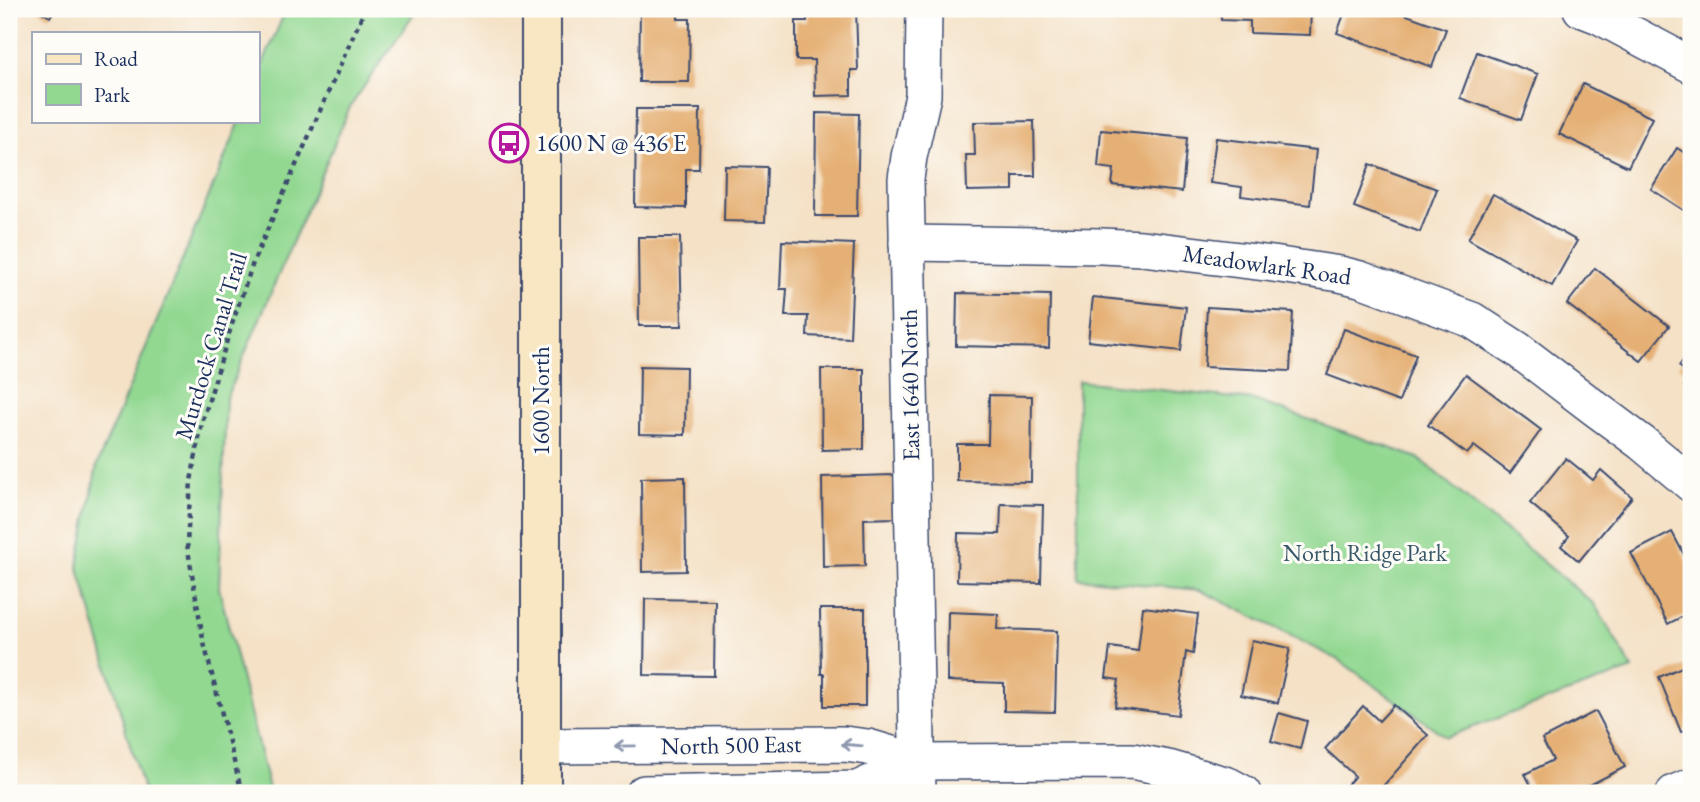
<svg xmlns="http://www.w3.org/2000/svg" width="1700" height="802" viewBox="0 0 1700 802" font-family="'EB Garamond',serif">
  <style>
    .green { fill: #92d891; stroke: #568478; stroke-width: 2 }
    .building { fill: #e5b074 }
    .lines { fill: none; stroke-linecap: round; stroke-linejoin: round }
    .minor-casing { stroke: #3c4a6e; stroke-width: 38 }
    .secondary-casing { stroke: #3c4a6e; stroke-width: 42 }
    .path { stroke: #3c4a6e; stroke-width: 4.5; stroke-dasharray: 5 5; stroke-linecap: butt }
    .minor { stroke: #fff; stroke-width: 35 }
    .secondary { stroke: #f9e7c3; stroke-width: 38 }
    .oneway { stroke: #8d97ae }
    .labels { text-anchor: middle; stroke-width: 6; stroke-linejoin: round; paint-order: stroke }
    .poi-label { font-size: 24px; fill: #1b2f5e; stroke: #fdfcf7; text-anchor: start }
    .street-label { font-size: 24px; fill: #1b2f5e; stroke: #fdfcf7 }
    .park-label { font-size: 24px; fill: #39596b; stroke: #fdfcf7 }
  </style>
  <rect width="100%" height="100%" fill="#fdfcf7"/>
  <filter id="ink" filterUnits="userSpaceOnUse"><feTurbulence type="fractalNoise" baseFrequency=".0143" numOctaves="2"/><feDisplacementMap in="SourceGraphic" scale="14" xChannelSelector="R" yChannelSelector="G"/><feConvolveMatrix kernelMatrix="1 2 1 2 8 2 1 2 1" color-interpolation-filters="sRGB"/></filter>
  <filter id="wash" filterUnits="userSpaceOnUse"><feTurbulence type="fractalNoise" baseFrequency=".00686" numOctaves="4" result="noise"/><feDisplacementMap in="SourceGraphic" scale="28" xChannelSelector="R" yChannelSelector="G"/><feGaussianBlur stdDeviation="1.57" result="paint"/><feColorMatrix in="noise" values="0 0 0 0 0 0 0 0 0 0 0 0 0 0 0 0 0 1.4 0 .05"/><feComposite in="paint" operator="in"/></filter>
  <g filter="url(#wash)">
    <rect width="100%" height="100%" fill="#f4e1c6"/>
    <g class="green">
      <polygon points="286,9 417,9 350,107 226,398 219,588 270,793 144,793 78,566 97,465 240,121 257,121 257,78"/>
      <polygon points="1078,381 1254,400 1418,458 1594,604 1633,669 1446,737 1339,660 1200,590 1078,578"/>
    </g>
    <g id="blocks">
      <g class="building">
        <polygon points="36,9 55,9 50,17"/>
        <polygon points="640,9 678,9 678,19 690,19 689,82 639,82"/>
        <polygon points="807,9 856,9 858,70 851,70 851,95 815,96 814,60 796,60 796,21 807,21"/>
        <polygon points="1221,9 1311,9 1310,35 1250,33 1250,21 1221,20"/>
        <polygon points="1346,9 1390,9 1446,29 1432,67 1337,33"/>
        <polygon points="1477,52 1538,74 1521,120 1460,98"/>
        <polygon points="1583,84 1652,118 1628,167 1559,134"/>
        <polygon points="636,109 700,109 699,169 686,169 686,208 635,207"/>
        <polygon points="816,113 859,114 857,216 815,216"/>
        <polygon points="1034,121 1035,176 1013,176 1013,190 967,191 966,155 975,155 974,122"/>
        <polygon points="1101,130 1187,138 1182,192 1112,185 1114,169 1098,167"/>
        <polygon points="1216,138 1316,150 1310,205 1241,196 1242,187 1210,183"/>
        <polygon points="1677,148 1691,157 1691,215 1651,189"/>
        <polygon points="1370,164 1437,189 1420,232 1354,207"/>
        <polygon points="725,166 767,167 765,222 724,221"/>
        <polygon points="1493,194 1577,241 1552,286 1468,239"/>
        <polygon points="638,237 680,237 682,326 639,326"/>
        <polygon points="782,241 854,244 850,338 807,336 808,316 785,316 787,289 780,289"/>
        <polygon points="1595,268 1669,326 1641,361 1567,304"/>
        <polygon points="957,293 1050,295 1049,348 956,346"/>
        <polygon points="1093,297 1186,307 1181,351 1088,341"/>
        <polygon points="1207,307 1293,312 1290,371 1204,367"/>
        <polygon points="1344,329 1416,355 1399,402 1327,375"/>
        <polygon points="1691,350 1691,376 1679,366"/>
        <polygon points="640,366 686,367 685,435 639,434"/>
        <polygon points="821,369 864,369 864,449 822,450"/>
        <polygon points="1466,374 1541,430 1510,473 1474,446 1467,454 1428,425"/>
        <polygon points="1691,377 1691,392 1684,386"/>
        <polygon points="989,395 1032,396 1031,482 957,481 957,444 988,444"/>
        <polygon points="1566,458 1593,480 1601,470 1632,497 1579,561 1561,546 1569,536 1530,503"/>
        <polygon points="894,475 895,518 864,519 865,566 823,567 822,477"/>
        <polygon points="685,477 686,571 642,572 641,478"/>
        <polygon points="1001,504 1043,505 1041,583 957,581 958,533 1000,534"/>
        <polygon points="1672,532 1691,568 1691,612 1668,624 1631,553"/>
        <polygon points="645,599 715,600 714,676 644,675"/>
        <polygon points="1143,607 1198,614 1193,654 1186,652 1178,715 1115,707 1119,680 1106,678 1110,647 1138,651"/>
        <polygon points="820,609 865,609 865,706 824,706 824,674 821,674"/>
        <polygon points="948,612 998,614 997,629 1057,631 1055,712 1004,711 1004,683 947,681"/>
        <polygon points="1252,640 1290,648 1278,703 1241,695"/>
        <polygon points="1691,663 1691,728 1681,732 1659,677"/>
        <polygon points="1394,705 1428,735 1377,793 1352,793 1345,787 1355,776 1325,749 1363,706 1379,721"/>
        <polygon points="1596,711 1625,767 1574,793 1535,793 1525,774 1553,760 1542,739"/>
        <polygon points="1279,713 1307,721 1300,749 1271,741"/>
      </g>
    </g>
  </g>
  <g filter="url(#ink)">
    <use href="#blocks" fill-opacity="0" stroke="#3c4a6e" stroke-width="2"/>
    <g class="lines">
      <defs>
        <g id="minor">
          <polyline points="1581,9 1599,16 1691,65"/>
          <polyline points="907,243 1102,246 1142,248 1273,264 1340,274 1360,279 1472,320 1517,349 1596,409 1642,443 1691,484"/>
          <polyline points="541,746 844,744 868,747 918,762 1132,761 1172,769 1228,785 1243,793"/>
          <polyline points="644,793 857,789 918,762"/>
          <polyline points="918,793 906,179 909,157 923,96 924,9"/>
          <polyline points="1674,793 1691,786"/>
        </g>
        <polyline id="secondary" points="541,9 541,793"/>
      </defs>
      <use href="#minor" class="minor-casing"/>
      <use href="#secondary" class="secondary-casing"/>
      <polyline class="path" points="242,793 203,639 187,544 191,481 202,423 231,327 254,260 365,9"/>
      <use href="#minor" class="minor"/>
      <use href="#secondary" class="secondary"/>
    </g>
    <defs><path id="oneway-shaft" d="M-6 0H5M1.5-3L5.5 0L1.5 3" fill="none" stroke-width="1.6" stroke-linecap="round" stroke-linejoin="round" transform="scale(1.75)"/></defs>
    <g class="oneway">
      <use href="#oneway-shaft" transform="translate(852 745) rotate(-175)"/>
      <use href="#oneway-shaft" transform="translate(625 746) rotate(179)"/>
    </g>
  </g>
  <defs>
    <symbol id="bus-ring" viewBox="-11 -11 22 22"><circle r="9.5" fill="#fdfcf7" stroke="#b5179e" stroke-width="1.5"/><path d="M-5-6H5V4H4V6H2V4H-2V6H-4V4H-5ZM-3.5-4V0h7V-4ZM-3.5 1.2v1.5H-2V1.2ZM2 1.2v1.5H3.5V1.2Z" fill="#b5179e"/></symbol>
  </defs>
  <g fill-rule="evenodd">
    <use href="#bus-ring" x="487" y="121" width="44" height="44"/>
  </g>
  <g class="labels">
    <g class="poi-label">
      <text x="536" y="151">1600 N @ 436 E</text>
    </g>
    <g class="street-label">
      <text transform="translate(1267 265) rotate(8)" y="8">Meadowlark Road</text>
      <text transform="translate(211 346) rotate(-73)" y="8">Murdock Canal Trail</text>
      <text transform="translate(910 385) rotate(-91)" y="8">East 1640 North</text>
      <text transform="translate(541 401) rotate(-90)" y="8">1600 North</text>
      <text transform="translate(731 745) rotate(-1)" y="8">North 500 East</text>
    </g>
    <g class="park-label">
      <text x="1365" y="561">North Ridge Park</text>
    </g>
  </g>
  <rect width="1700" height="802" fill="none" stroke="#fdfcf7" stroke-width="35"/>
  <rect x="32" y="32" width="228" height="91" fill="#fdfcf7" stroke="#a3aaba" stroke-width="2"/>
  <rect x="46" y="54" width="35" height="10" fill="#f9e7c3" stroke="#a3aaba" stroke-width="2"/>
  <text x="94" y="66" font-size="21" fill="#1b2f5e">Road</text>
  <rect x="46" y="84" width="35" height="21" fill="#92d891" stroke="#a3aaba" stroke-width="2"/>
  <text x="94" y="102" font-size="21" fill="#1b2f5e">Park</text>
</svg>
